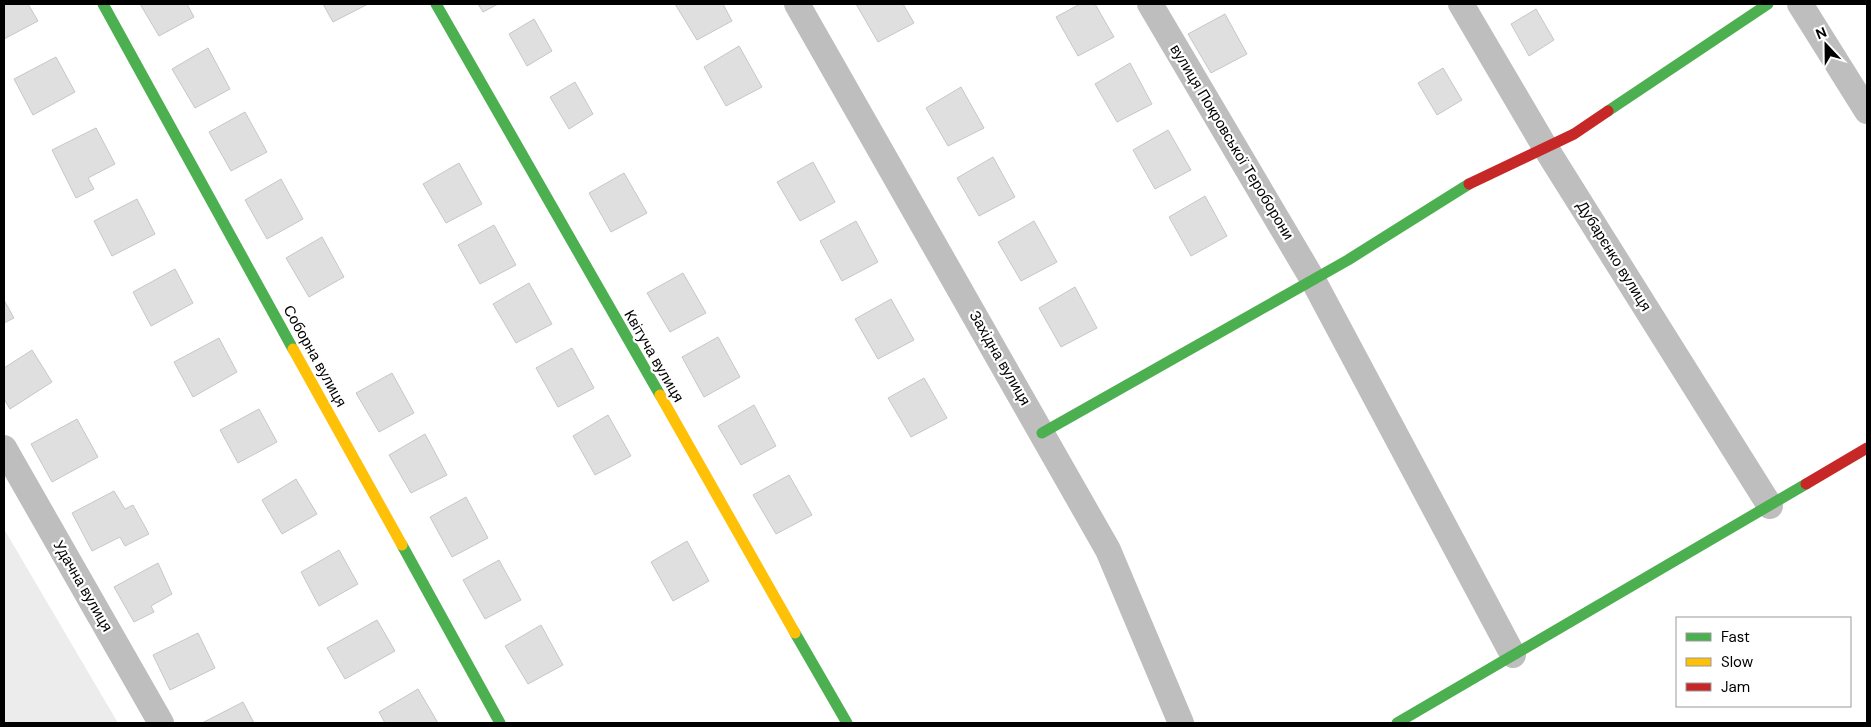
<svg xmlns="http://www.w3.org/2000/svg" width="1871" height="727" viewBox="0 0 1871 727" font-family="'DM Sans',sans-serif">
  <style>
    .green { fill: #ececec }
    .building { fill: #dfdfdf; stroke: #c7c7c7 }
    .lines { fill: none; stroke-linecap: round; stroke-linejoin: round }
    .street { stroke: #bebebe; stroke-width: 26 }
    .fast { stroke: #4caf50; stroke-width: 11 }
    .slow { stroke: #ffc107; stroke-width: 11 }
    .jam { stroke: #c62828; stroke-width: 11 }
    .labels { text-anchor: middle; stroke-width: 4.5; stroke-linejoin: round; paint-order: stroke }
    .street-label { font-size: 15px; fill: #000; stroke: #fff }
  </style>
  <rect width="100%" height="100%" fill="#fff"/>
  <polygon class="green" points="4,529 118,723 4,723"/>
  <g class="building">
    <polygon points="4,4 28,4 38,21 4,39"/>
    <polygon points="140,4 187,4 194,17 159,36"/>
    <polygon points="323,4 368,4 333,22"/>
    <polygon points="478,4 498,4 483,12"/>
    <polygon points="675,4 723,4 732,21 697,40"/>
    <polygon points="856,4 903,4 914,23 878,42"/>
    <polygon points="1080,4 1095,4 1114,37 1078,56 1056,17"/>
    <polygon points="1536,9 1554,40 1529,56 1511,24"/>
    <polygon points="1225,14 1247,54 1211,73 1188,34"/>
    <polygon points="534,19 552,51 527,66 509,34"/>
    <polygon points="739,46 762,87 726,106 704,67"/>
    <polygon points="208,48 230,89 195,108 172,69"/>
    <polygon points="56,57 75,92 33,115 14,79"/>
    <polygon points="1130,63 1152,104 1117,122 1095,84"/>
    <polygon points="1443,68 1462,100 1437,115 1418,83"/>
    <polygon points="575,82 593,114 569,129 550,97"/>
    <polygon points="961,87 984,128 948,146 926,108"/>
    <polygon points="245,112 267,152 231,171 209,132"/>
    <polygon points="96,128 115,164 88,178 94,189 76,198 52,150"/>
    <polygon points="1168,130 1191,170 1155,189 1133,150"/>
    <polygon points="993,157 1015,197 979,216 957,178"/>
    <polygon points="813,162 835,202 800,221 777,182"/>
    <polygon points="459,163 482,204 446,223 423,184"/>
    <polygon points="624,173 647,213 611,232 589,193"/>
    <polygon points="281,179 303,219 267,239 245,200"/>
    <polygon points="1205,196 1227,236 1191,256 1169,217"/>
    <polygon points="137,199 155,234 112,256 94,221"/>
    <polygon points="856,221 878,262 842,281 820,241"/>
    <polygon points="1034,221 1057,262 1021,281 998,242"/>
    <polygon points="494,225 516,265 480,284 458,245"/>
    <polygon points="322,237 344,277 309,297 286,258"/>
    <polygon points="175,269 193,303 151,326 133,292"/>
    <polygon points="683,273 706,313 670,332 647,293"/>
    <polygon points="529,283 552,324 516,343 493,304"/>
    <polygon points="1075,287 1097,328 1061,347 1039,308"/>
    <polygon points="891,299 914,340 878,359 855,319"/>
    <polygon points="4,300 14,318 4,323"/>
    <polygon points="718,337 740,377 704,397 682,357"/>
    <polygon points="219,338 237,372 193,397 174,362"/>
    <polygon points="572,348 594,388 558,407 536,368"/>
    <polygon points="32,350 52,382 10,409 4,399 4,368"/>
    <polygon points="392,373 414,413 379,432 356,393"/>
    <polygon points="924,378 947,418 911,437 888,398"/>
    <polygon points="754,405 776,446 741,465 718,426"/>
    <polygon points="259,409 277,442 238,463 220,430"/>
    <polygon points="608,415 631,456 595,475 573,436"/>
    <polygon points="77,419 98,457 52,482 31,444"/>
    <polygon points="425,434 447,475 411,493 389,455"/>
    <polygon points="789,475 812,515 776,534 753,495"/>
    <polygon points="296,479 317,514 282,534 262,500"/>
    <polygon points="114,491 125,509 133,505 149,534 125,546 120,537 92,551 72,513"/>
    <polygon points="466,497 488,538 452,557 430,517"/>
    <polygon points="687,541 709,581 673,601 651,562"/>
    <polygon points="339,550 358,584 319,606 301,572"/>
    <polygon points="499,560 521,600 485,619 463,580"/>
    <polygon points="158,563 172,594 151,606 154,612 134,622 114,587"/>
    <polygon points="377,620 395,651 345,679 327,648"/>
    <polygon points="541,625 563,665 528,684 505,646"/>
    <polygon points="198,633 215,668 170,690 153,655"/>
    <polygon points="418,689 438,723 385,723 379,712"/>
    <polygon points="243,702 254,723 202,723"/>
  </g>
  <g class="lines">
    <g class="street">
      <polyline points="797,4 1108,550 1181,723"/>
      <polyline points="1150,4 1313,280 1513,655"/>
      <polyline points="1461,4 1545,147 1770,506"/>
      <polyline points="1800,4 1867,111"/>
      <polyline points="4,448 161,723"/>
    </g>
    <g class="fast">
      <polyline points="103,4 293,349"/>
      <polyline points="436,4 660,395"/>
      <polyline points="1608,111 1768,4"/>
      <polyline points="1042,433 1348,260 1469,184"/>
      <polyline points="402,545 500,723"/>
      <polyline points="795,633 847,723"/>
      <polyline points="1397,723 1806,484"/>
    </g>
    <g class="slow">
      <polyline points="293,349 402,545"/>
      <polyline points="660,395 795,633"/>
    </g>
    <g class="jam">
      <polyline points="1469,184 1574,134 1608,111"/>
      <polyline points="1806,484 1867,448"/>
    </g>
  </g>
  <g class="labels">
    <g class="street-label">
      <text transform="translate(1232 142) rotate(59)" y="5">вулиця Покровської Тероборони</text>
      <text transform="translate(1614 256) rotate(58)" y="5">Дубарєнко вулиця</text>
      <text transform="translate(315 356) rotate(61)" y="5">Соборна вулиця</text>
      <text transform="translate(654 356) rotate(60)" y="5">Квітуча вулиця</text>
      <text transform="translate(1000 358) rotate(60)" y="5">Західна вулиця</text>
      <text transform="translate(83 586) rotate(60)" y="5">Удачна вулиця</text>
    </g>
  </g>
  <rect width="1871" height="727" fill="none" stroke="#000000" stroke-width="10"/>
  <rect x="1676" y="617" width="175" height="90" fill="#ffffff" stroke="#999999"/>
  <rect x="1686" y="633" width="25" height="8" fill="#4caf50" stroke="#999999"/>
  <text x="1721" y="642" font-size="15" fill="#000000">Fast</text>
  <rect x="1686" y="658" width="25" height="8" fill="#ffc107" stroke="#999999"/>
  <text x="1721" y="667" font-size="15" fill="#000000">Slow</text>
  <rect x="1686" y="683" width="25" height="8" fill="#c62828" stroke="#999999"/>
  <text x="1721" y="692" font-size="15" fill="#000000">Jam</text>
  <g transform="translate(1826 45) rotate(338)" stroke="#ffffff" stroke-width="4" paint-order="stroke">
  <path d="M0-4L9 19L0 12L-9 19Z" fill="#000000"/>
  <text y="-8" font-size="14" font-weight="bold" text-anchor="middle" fill="#000000">N</text>
  </g>
</svg>
